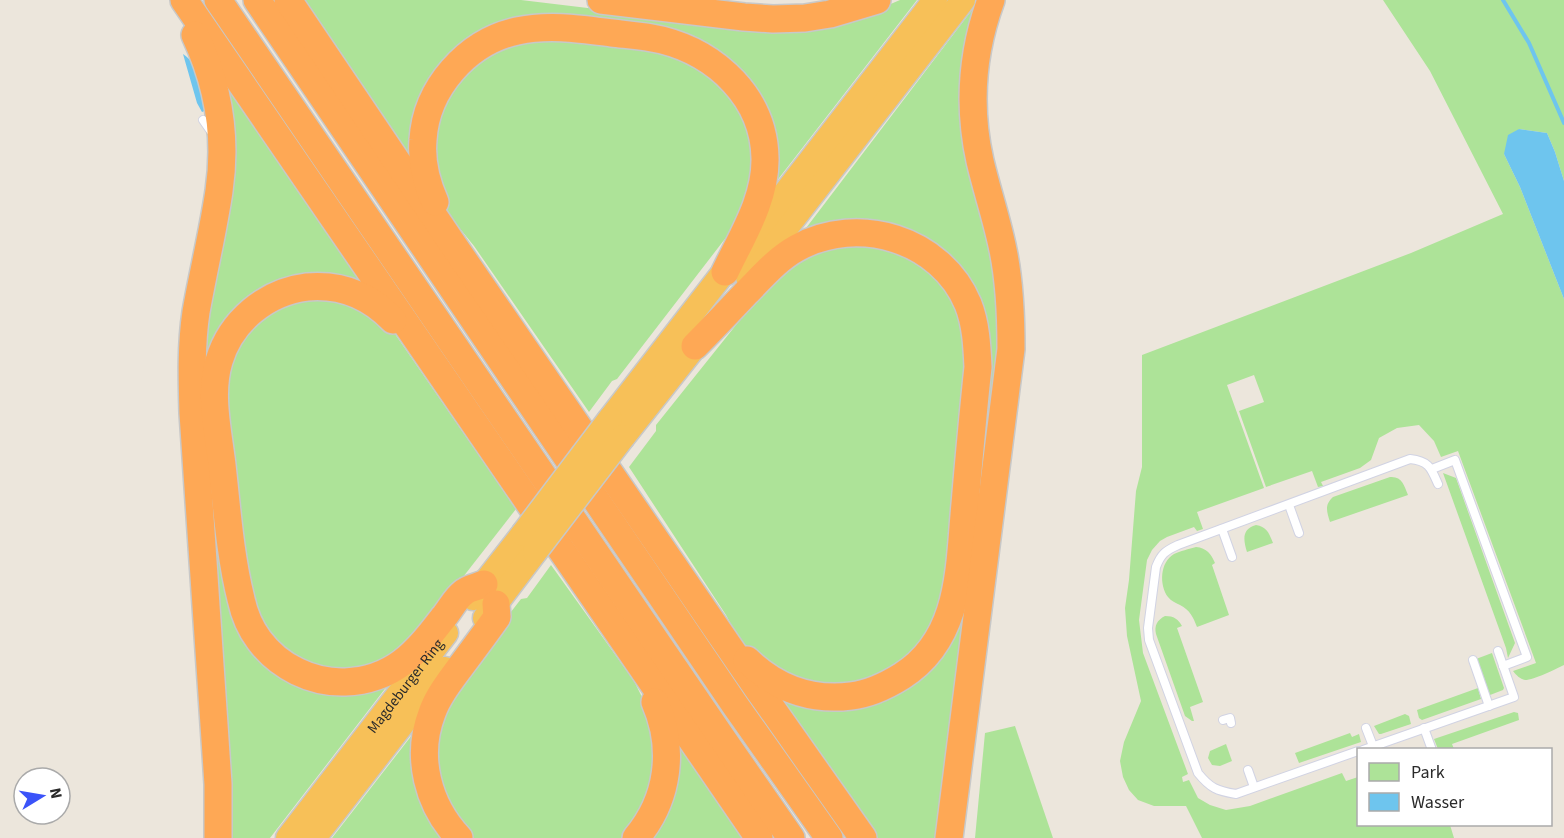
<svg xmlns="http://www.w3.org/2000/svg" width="1564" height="838" viewBox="0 0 1564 838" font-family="'Source Sans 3',sans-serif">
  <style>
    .green { fill: #ade398 }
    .water { fill: #6ec5ee }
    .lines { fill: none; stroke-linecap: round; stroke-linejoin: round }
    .stream { stroke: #6ec5ee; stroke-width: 4 }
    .service-casing { stroke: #d1d3e3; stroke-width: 10 }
    .trunk-casing { stroke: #c8c8c8; stroke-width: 27 }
    .motorway-casing { stroke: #c8c8c8; stroke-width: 30 }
    .service { stroke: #fff; stroke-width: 8 }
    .trunk { stroke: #f7c058; stroke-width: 24 }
    .motorway { stroke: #fea855; stroke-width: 27 }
    .trunk-bridge-casing { stroke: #c8c8c8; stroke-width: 27; stroke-linecap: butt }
    .trunk-bridge { stroke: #f7c058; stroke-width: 24 }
    .labels { text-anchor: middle; stroke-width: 4.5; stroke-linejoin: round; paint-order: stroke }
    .street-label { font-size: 15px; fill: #2a2a2a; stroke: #fff }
  </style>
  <rect width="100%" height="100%" fill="#ece6dc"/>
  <g class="green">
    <polygon points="299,0 521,0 646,15 879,9 900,0 917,0 769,191 771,181 715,50 478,34 416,168"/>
    <path d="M1383 0H1564V181L1555 152 1547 133 1519 129 1504 154 1520 187 1564 299V665C1556 669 1534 680 1525 680 1520 679 1516 675 1513 671L1536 663 1458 451 1441 457 1434 441 1419 425 1397 428 1379 438 1371 460 1360 468 1321 482 1323 486 1318 487 1312 471 1266 487 1239 411 1264 402 1254 375 1227 385 1264 488 1197 512 1203 529 1197 531 1194 527 1167 537 1160 541 1152 550 1147 560 1139 620 1143 653 1188 774 1182 777 1183 782 1189 780 1198 798 1210 805 1226 810 1250 806 1342 773 1346 781 1358 777V824L1450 825 1454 838H1202L1186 806H1154L1138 800 1129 790 1123 777 1120 761 1124 742 1141 701 1127 636 1125 608 1129 580 1136 491 1142 467V355L1411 253 1503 214 1430 71Z"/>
    <polygon points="975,6 1001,323 938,838 875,838 767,687 793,702 933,662 984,409 941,255 800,236"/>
    <polygon points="562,36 691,57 745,111 755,176 731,231 617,379 612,381 589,412 474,246 457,225 444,206 429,147 450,87 495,47"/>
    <polygon points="223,69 381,298 326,278 216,343 259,656 391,681 270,838 229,838 201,417"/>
    <polygon points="826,245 890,245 943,280 968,334 951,574 928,641 874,683 801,685 742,645 726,615 629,467 656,431 656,425 768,285 780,273"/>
    <polygon points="324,294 383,321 395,334 516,509 417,636 376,667 324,671 276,647 252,606 226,418 229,362 246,333 274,307"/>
    <polygon points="1443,473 1456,478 1515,643 1508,658 1506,648"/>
    <path d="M1390 477C1402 476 1404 485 1408 495L1330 522C1327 512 1324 505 1333 497Z"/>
    <path d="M1256 525C1267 527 1269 533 1273 543L1247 552C1243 539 1242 529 1256 525Z"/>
    <path d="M1196 547C1207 548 1211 554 1215 563L1212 565 1229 615 1197 627C1193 617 1190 610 1180 605 1176 603 1171 601 1168 597 1159 585 1160 562 1174 554 1180 551 1189 549 1196 547Z"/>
    <polygon points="551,565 634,681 649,711 657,782 624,838 470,838 443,800 434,738 465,671 521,599 527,598"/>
    <path d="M1165 616C1174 616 1178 619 1182 626L1177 628 1203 702 1190 707 1194 721H1192L1185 716 1156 634C1154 626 1157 620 1165 616Z"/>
    <polygon points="1492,653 1504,688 1503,690 1490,695 1476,659"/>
    <polygon points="1478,688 1481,699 1422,720 1419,718 1417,710"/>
    <polygon points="1514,712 1518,713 1519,720 1452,744 1454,749 1438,749 1434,739"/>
    <polygon points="1405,714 1409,716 1411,724 1381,734 1379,734 1374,726"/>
    <polygon points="419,726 447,838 332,838"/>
    <polygon points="1015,726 1053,838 975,838 985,733"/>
    <polygon points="1350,733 1352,737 1359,734 1361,742 1299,763 1295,753"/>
    <polygon points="674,735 750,838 647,838"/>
    <polygon points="1226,744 1232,761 1220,766 1212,765 1208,758 1210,751"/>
  </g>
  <g class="water">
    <path d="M183 54C200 65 203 92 207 110L202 112 197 103Z"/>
    <polygon points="1519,129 1547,133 1555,152 1564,181 1564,299 1520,187 1504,154 1508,135"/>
  </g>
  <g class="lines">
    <polyline class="stream" points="1503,0 1529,43 1564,123"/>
    <defs>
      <g id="service">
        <polyline points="203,120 212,133"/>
        <polyline points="1432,469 1455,460 1527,657 1503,666"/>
        <polyline points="1289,505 1299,533"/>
        <polyline points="1222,529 1232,557"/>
        <polyline points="1473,660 1489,706"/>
        <polyline points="1223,720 1230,718 1231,723"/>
        <polyline points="1366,728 1373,746"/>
        <polyline points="1424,728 1432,750"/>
        <polyline points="1363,750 1514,697 1498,651"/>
        <path d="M1358 751 1236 794C1217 791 1210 788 1198 773L1149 640 1148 628 1156 567C1161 554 1165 551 1178 545L1410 459C1429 461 1431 468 1438 484"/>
        <polyline points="1248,770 1254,787"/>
      </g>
      <g id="trunk">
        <polyline points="748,277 963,0"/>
        <polyline points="610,419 935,0"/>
        <polyline points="623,437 707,331"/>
        <polyline points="473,598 523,534"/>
        <polyline points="485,618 535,552"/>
        <path id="s1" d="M288 838 446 633"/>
        <polyline points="314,838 445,669"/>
      </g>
      <g id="motorway">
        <polyline points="184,0 759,838"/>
        <polyline points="218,0 724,741 791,838"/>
        <polyline points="257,0 735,705 829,838"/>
        <polyline points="288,0 454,246 758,689 863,838"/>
        <polyline points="601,0 744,17 773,19 805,18 830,14 877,0"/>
        <path d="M195 35C218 84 227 137 219 191 213 232 203 272 196 312 191 345 192 379 193 413L218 784V838"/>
        <path d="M435 202C426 182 421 162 423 140 426 88 467 42 517 31 549 24 581 29 612 33 629 35 646 36 662 40 717 54 764 98 765 158 766 199 742 236 725 272"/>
        <path d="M393 320C370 296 341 284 307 287 266 292 231 321 219 361 209 394 218 431 222 465 227 509 230 555 241 599 244 613 250 628 259 640 279 667 312 683 345 682 394 680 416 653 443 618 450 610 455 599 463 593 468 588 477 587 484 584"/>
        <path d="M695 346C712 329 729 311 746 293 762 277 777 259 797 248 858 214 941 239 968 304 976 324 977 346 978 367 973 413 969 458 965 504 959 566 962 638 902 676 886 686 869 694 851 696 811 701 776 688 747 660"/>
        <path d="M459 838C428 805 415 757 432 713 438 696 450 681 461 666 473 650 485 634 497 617L496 604"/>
        <path d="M636 838C669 799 675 748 655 702"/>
        <path d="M949 838 1011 349C1011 316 1010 283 1003 250 997 220 987 191 980 161 968 107 972 52 991 0"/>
      </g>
    </defs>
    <use href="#service" class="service-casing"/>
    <use href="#trunk" class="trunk-casing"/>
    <use href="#motorway" class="motorway-casing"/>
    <use href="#service" class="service"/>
    <use href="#trunk" class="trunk"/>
    <use href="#motorway" class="motorway"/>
    <defs>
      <g id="trunk-bridge">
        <polyline points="523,534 610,419"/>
        <polyline points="535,552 623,437"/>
      </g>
    </defs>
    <use href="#trunk-bridge" class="trunk-bridge-casing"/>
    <use href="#trunk-bridge" class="trunk-bridge"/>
  </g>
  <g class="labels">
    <g class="street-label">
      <text dy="5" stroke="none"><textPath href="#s1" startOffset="192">Magdeburger Ring</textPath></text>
    </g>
  </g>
  <rect x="1357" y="748" width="195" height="78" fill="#ffffff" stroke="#aaaaaa" stroke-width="1.5"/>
  <rect x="1369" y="763" width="30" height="18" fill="#ade398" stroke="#aaaaaa" stroke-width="1.5"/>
  <text x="1411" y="778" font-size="18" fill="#2a2a2a">Park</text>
  <rect x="1369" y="793" width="30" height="18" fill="#6ec5ee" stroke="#aaaaaa" stroke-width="1.5"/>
  <text x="1411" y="808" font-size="18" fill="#2a2a2a">Wasser</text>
  <g transform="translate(42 796) rotate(79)"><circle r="28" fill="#ffffff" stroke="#aaaaaa" stroke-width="1.5"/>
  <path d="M0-4.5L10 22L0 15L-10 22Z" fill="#3b53f9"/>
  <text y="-9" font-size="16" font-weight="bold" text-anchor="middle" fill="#2a2a2a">N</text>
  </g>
</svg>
